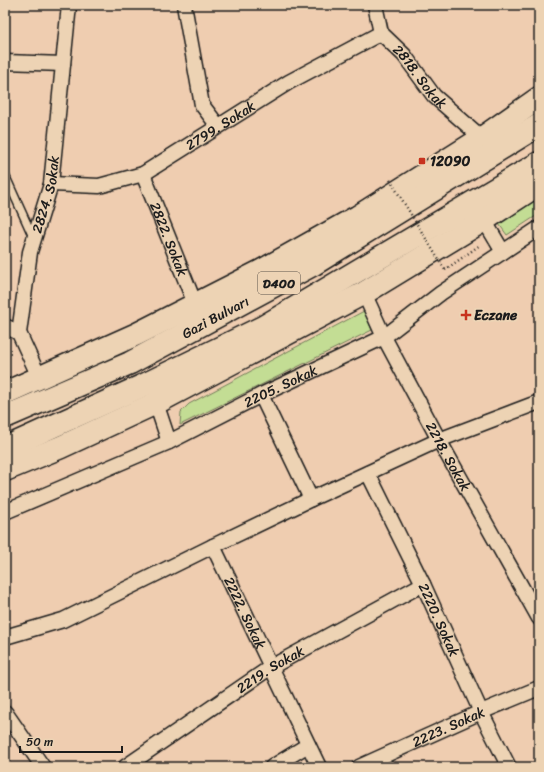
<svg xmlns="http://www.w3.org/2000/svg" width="544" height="772" viewBox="0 0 544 772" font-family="Sriracha,sans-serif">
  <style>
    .green { fill: #c3dd94; stroke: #707c58 }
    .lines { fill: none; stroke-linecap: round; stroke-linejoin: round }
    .lane-casing { stroke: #1c1c1c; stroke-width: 10 }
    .street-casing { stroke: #1c1c1c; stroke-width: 17 }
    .highway-casing { stroke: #1c1c1c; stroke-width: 25 }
    .path { stroke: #1c1c1c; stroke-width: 2.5; stroke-dasharray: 1 3; stroke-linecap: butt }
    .lane { stroke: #edd3b4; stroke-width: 7 }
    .street { stroke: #edd3b4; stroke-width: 14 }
    .highway { stroke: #edd3b4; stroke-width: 22 }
    .path-bridge { stroke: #1c1c1c; stroke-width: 2.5; stroke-dasharray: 1 3; stroke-linecap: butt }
    .poi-dot { fill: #c8321e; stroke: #edd3b4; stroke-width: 1.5 }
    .labels { text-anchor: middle; stroke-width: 4; stroke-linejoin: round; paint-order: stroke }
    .shield { fill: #edd3b4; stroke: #5b534a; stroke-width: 1 }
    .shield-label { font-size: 13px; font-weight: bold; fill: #1c1c1c }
    .street-label { font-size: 14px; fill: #1c1c1c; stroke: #edd3b4 }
    .poi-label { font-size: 14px; font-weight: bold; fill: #1c1c1c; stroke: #edd3b4; text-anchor: start }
  </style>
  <rect width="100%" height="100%" fill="#efcdb0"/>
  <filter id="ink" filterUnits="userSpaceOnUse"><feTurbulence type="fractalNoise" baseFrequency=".025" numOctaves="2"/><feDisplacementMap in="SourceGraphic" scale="8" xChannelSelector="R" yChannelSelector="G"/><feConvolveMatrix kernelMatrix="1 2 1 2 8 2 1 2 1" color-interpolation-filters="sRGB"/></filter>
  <g filter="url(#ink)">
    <g class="green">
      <polygon points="539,198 539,214 507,235 499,224"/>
      <polygon points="364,311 372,330 180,425 181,412 189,404"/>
    </g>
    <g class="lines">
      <defs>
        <polyline id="lane" points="5,175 33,237"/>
        <g id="street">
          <polyline points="184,5 202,105 218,126"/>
          <path id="s1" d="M375 5 381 33 404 55 434 96 482 138"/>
          <polyline points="5,62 63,64"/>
          <path id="s2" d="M143 174 195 304"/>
          <path id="s3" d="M51 184 99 186 143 174 289 82 381 33"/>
          <polyline points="484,220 503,252"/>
          <path id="s4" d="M364 293 384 337 439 440 539 618"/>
          <polyline points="5,326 19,333"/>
          <path id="s5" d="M39 377 19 333 30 252 51 184 69 5"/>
          <polyline points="261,395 311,499"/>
          <polyline points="156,403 169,442"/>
          <path id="s6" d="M368 473 423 584 481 712 509 767"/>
          <path id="s7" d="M5 512 169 442 261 395 384 337 441 293 539 228"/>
          <path id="s8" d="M213 546 319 767"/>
          <polyline points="5,637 63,620 213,546 311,499 439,440 539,402"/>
          <polyline points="5,712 43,767"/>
          <path id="s9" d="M125 767 271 667 423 584"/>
          <polyline points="272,767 308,745"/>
          <path id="s10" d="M359 767 481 712 539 688"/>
        </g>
        <g id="highway">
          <polyline points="5,393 137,334 261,271 357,217 482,138 539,98"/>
          <path id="s11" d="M5 417 130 363 314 264 539 125"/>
          <polyline points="5,448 144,385 263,327 539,163"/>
          <polyline points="5,470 61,447 156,403 364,293 484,220 539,184"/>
        </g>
      </defs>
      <use href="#lane" class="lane-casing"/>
      <use href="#street" class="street-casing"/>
      <use href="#highway" class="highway-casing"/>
      <polyline class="path" points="445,270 480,245"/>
      <use href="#lane" class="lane"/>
      <use href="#street" class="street"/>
      <use href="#highway" class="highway"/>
      <polyline class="path-bridge" points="390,180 445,270"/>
    </g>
  </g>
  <g class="poi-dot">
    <rect x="418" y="157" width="8" height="8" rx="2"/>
    <path d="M464 309h4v4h4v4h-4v4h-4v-4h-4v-4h4z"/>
  </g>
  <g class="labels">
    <rect class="shield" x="258" y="272" width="42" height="22" rx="3"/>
    <g class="shield-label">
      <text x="279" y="288">D400</text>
    </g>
    <g class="street-label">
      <text dy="5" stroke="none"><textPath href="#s1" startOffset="87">2818. Sokak</textPath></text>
      <text dy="5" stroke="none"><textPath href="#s3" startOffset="185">2799. Sokak</textPath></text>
      <text dy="5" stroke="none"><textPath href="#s5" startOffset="190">2824. Sokak</textPath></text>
      <text dy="5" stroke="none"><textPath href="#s2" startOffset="70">2822. Sokak</textPath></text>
      <text dy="5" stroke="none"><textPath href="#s11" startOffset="233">Gazi Bulvarı</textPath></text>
      <text dy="5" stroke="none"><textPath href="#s7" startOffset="303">2205. Sokak</textPath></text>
      <text dy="5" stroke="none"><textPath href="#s4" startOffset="184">2218. Sokak</textPath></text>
      <text dy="5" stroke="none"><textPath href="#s8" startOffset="74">2222. Sokak</textPath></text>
      <text dy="5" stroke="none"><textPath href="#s6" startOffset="163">2220. Sokak</textPath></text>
      <text dy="5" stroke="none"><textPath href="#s9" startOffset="175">2219. Sokak</textPath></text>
      <text dy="5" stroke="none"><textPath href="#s10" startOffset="98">2223. Sokak</textPath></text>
    </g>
    <g class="poi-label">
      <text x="430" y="166">12090</text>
      <text x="474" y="320">Eczane</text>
    </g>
  </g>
  <rect width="544" height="772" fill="none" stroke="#edd3b4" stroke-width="20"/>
  <rect x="10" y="10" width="524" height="752" fill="none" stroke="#1c1c1c" stroke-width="1.5" filter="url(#ink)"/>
  <path d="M20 746v6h102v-6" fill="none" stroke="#1c1c1c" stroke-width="2"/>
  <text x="26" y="746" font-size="12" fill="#1c1c1c" stroke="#edd3b4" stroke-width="3" paint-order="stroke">50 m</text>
</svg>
